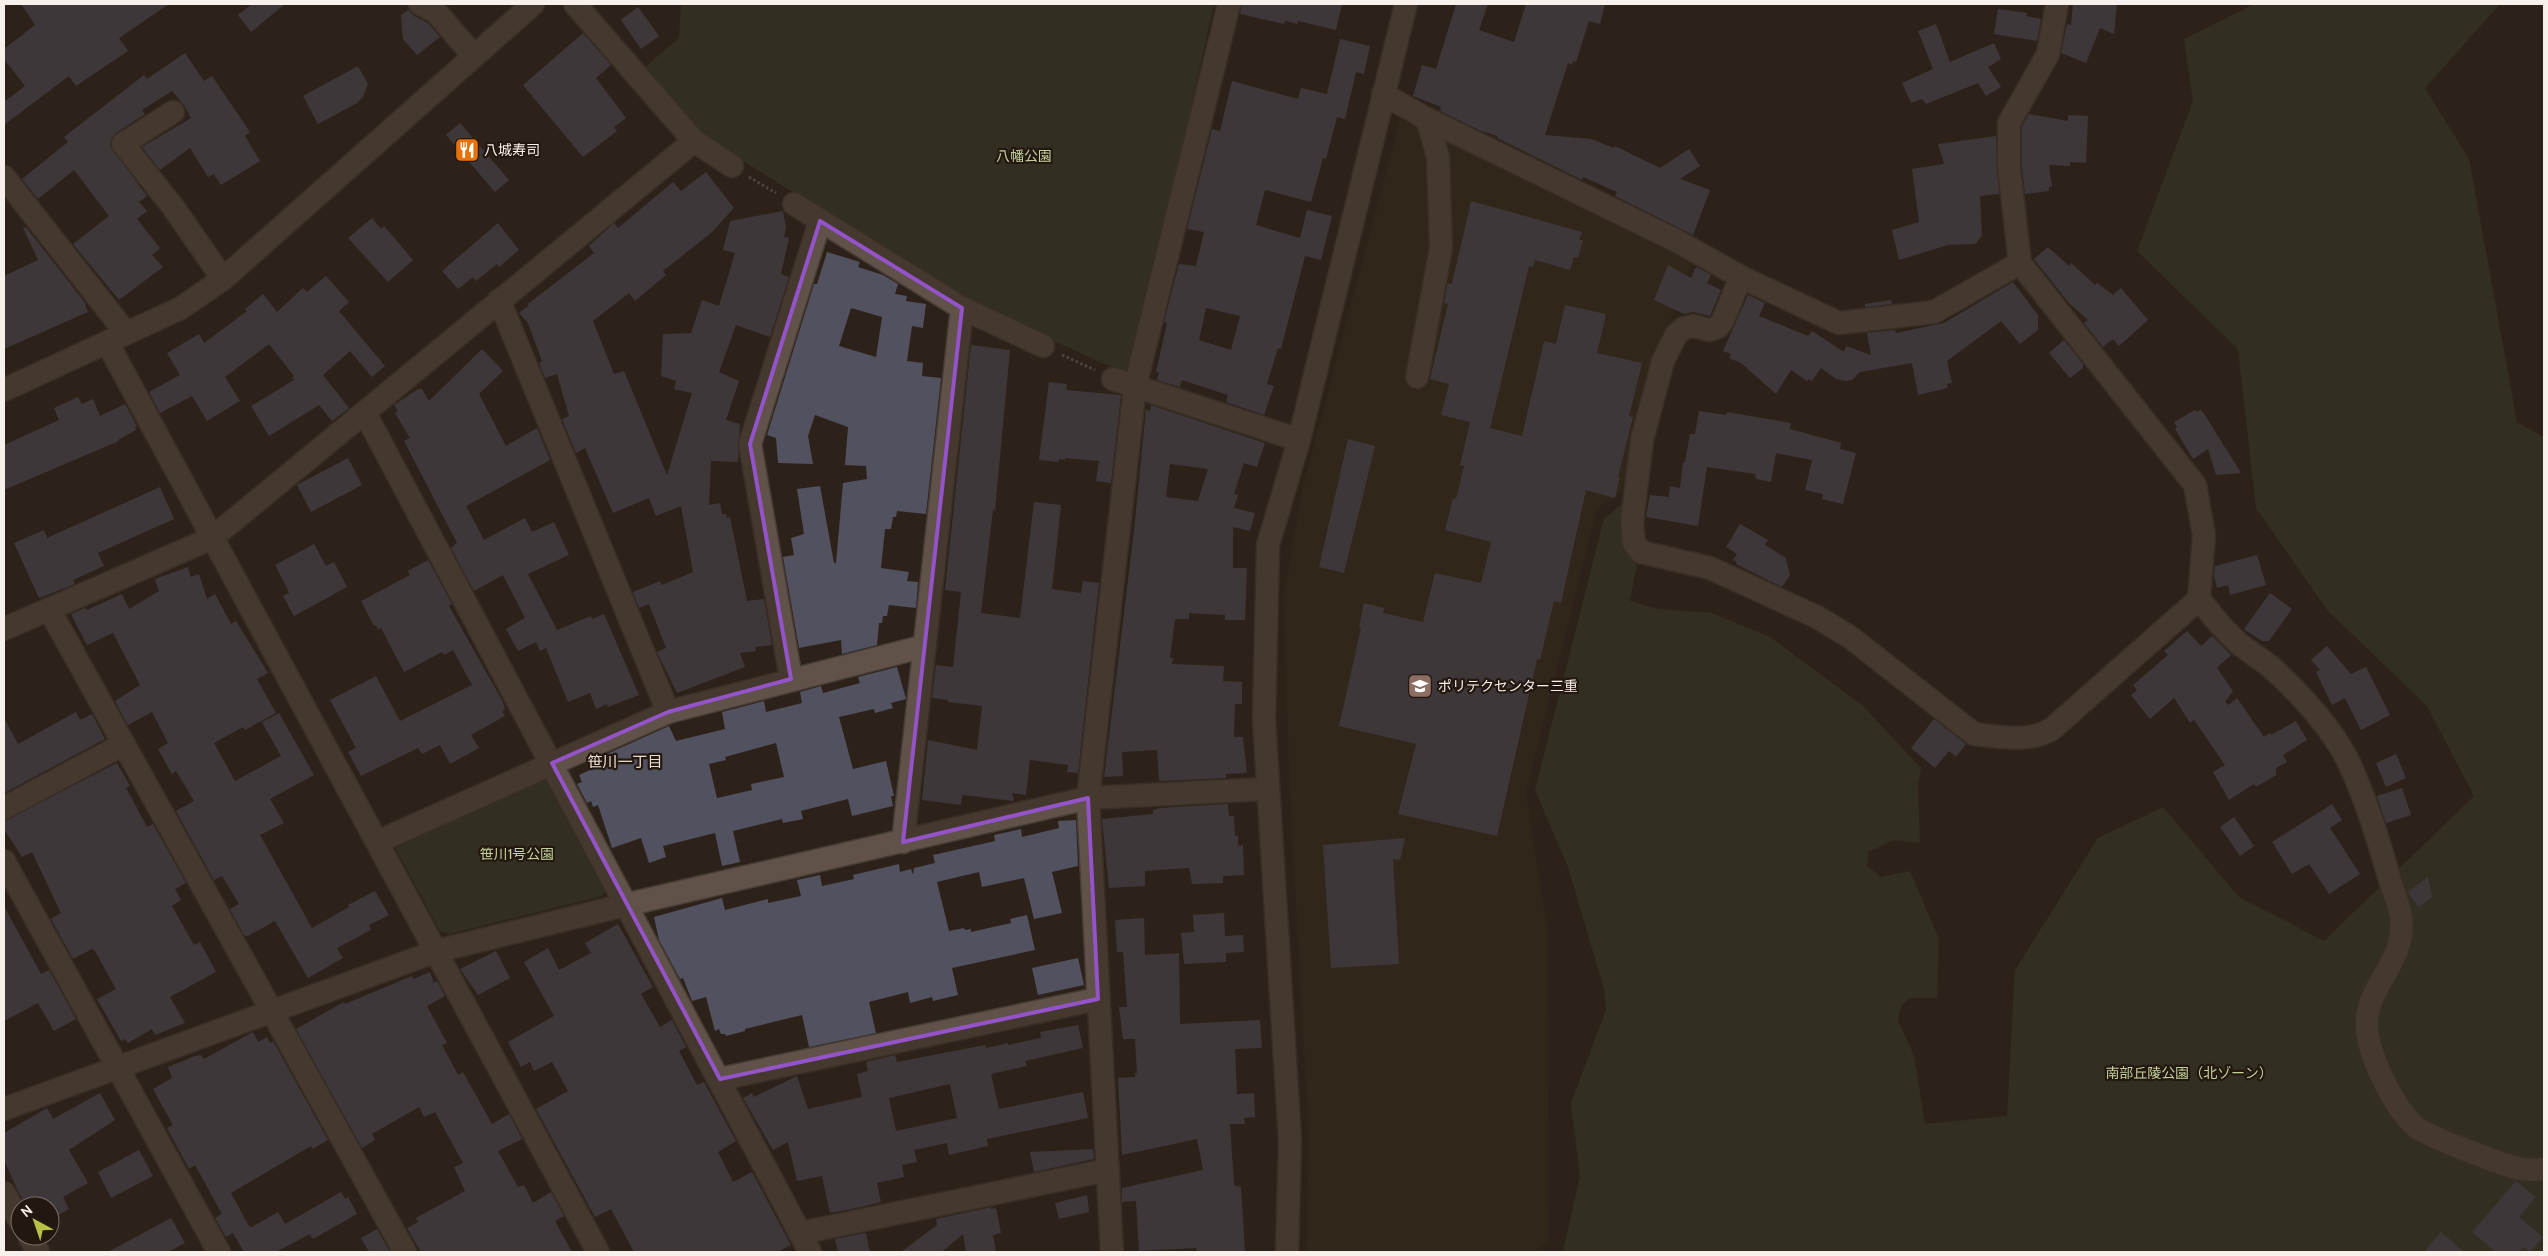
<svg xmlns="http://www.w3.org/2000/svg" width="2548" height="1256" viewBox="0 0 2548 1256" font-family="Cabin,'Noto Sans JP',sans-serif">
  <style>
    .education { fill: #342a1a }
    .green { fill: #383d2a }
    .building { fill: #525160; fill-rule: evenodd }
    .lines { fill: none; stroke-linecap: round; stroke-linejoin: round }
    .minor-casing { stroke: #473d37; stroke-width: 25 }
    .path { stroke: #776d65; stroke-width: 3; stroke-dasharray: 2.5 2.5; stroke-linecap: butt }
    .minor { stroke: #605249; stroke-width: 22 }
    .marked { fill: none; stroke: #9453c8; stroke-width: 4; stroke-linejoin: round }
    .labels { text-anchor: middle; stroke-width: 4.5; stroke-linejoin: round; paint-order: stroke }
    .poi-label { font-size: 14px; fill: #f8f0ea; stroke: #231810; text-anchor: start }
    .park-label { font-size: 14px; fill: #c4d19b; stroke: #231810 }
    .neighbourhood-label { font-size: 15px; fill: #ebdbd0; stroke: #231810 }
  </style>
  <rect width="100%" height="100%" fill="#2d2219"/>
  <polygon class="education" points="1400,119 1692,261 1656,361 1622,492 1597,508 1526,794 1547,927 1549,1241 1534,1252 1306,1252 1309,1139 1289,776 1284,596 1303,486"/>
  <g class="green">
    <polygon points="681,4 1214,4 1133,370 1124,373 971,303 703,136 646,66 679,38"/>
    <polygon points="2255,4 2500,4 2425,88 2469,159 2517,422 2544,437 2544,1252 1563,1252 1580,1175 1571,1103 1606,1010 1604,989 1568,867 1535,790 1604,519 1627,499 1638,558 1630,601 1658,609 1712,613 1770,637 1862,705 1921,768 1918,784 1920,843 1894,840 1868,852 1867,866 1881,877 1910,871 1939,939 1937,998 1910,998 1901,1006 1898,1021 1914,1055 1925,1124 2007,1116 2015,970 2098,838 2163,807 2239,897 2324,941 2474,796 2427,706 2328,611 2256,508 2238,349 2137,251 2193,101 2184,39"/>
    <polygon points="541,776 551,781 607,889 602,896 449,934 440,931 396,849 403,838"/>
  </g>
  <g class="building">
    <polygon points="21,4 169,4 119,38 128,51 76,86 69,76 4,125 4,102 25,86 4,59 4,49 35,25"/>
    <polygon points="252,4 285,4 251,32 238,15"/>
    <polygon points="1242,4 1342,4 1336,30 1298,21 1298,24 1285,21 1284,24 1240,14"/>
    <polygon points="1456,4 1488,4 1479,30 1514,42 1526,4 1605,4 1600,24 1589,21 1576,62 1573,61 1572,65 1568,63 1545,135 1591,139 1614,148 1615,146 1660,168 1689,149 1700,166 1680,179 1710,190 1693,235 1615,196 1617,192 1583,177 1582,180 1497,138 1498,136 1481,131 1440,111 1441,107 1413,96 1422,65 1436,69"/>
    <polygon points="2073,4 2117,4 2114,34 2100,28 2086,63 2061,53 2067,24 2071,25"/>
    <polygon points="638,7 659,36 641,49 621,20"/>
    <polygon points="1998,9 2027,13 2026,16 2041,19 2037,41 1994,34"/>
    <polygon points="408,10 414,16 428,23 440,37 417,55 403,39 401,15"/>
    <polygon points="1936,24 1950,62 1994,43 2001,59 1988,67 2001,87 1986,96 1978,83 1926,104 1922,99 1911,103 1902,83 1933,69 1918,31"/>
    <polygon points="583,33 611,65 596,78 626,118 614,127 617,131 583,157 523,85"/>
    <path d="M1340 39 1370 46 1364 74 1356 72 1345 119 1337 117 1326 159 1323 158 1311 202 1265 190 1256 225 1300 238 1307 210 1332 216 1321 260 1305 256 1281 349 1278 348 1267 384 1274 386 1264 415 1226 402 1228 395 1182 380 1180 387 1157 380 1159 372H1156L1167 323 1164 322 1179 264 1196 266 1204 232 1187 229 1212 129 1220 131 1232 81 1298 99 1301 88 1327 94ZM1206 308 1240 316 1231 350 1199 340Z"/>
    <polygon points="185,53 204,81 212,76 250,132 245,136 260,161 221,185 214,174 208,177 190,148 160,170 142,147 191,118 184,105 172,91 142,110 145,114 116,133 111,139 110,146 147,196 139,202 147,211 137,219 160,248 152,255 163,267 119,300 73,244 109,216 74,170 38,199 22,179 68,142 64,137 144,75 147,79"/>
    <polygon points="358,66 368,84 363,97 357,103 318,124 303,96"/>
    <polygon points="2029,114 2068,121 2068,115 2088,116 2086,163 2070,162 2070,166 2049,165 2052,187 2049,187 2049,191 2025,194 2022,167 2022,126"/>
    <polygon points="460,123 509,180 495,192 446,135"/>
    <polygon points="1996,136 1999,194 1980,196 1982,236 1975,244 1948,245 1899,260 1892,230 1919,222 1912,169 1944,164 1938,144"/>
    <polygon points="706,172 734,208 711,233 663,271 666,275 635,301 629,293 593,321 614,374 624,371 667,475 692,393 674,389 676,381 661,376 663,334 691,333 702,300 719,306 735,253 723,250 730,221 783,211 786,227 784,237 789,238 781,274 789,277 770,337 736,325 719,372 739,381 726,420 740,424 738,462 711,461 709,505 720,503 722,514 726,514 727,518 730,517 747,601 764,599 772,645 755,647 756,651 740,653 745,667 677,693 657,652 666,648 649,604 639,608 633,592 660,581 662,585 693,572 681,506 656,516 649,498 613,513 585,448 576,453 562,419 569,416 557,374 545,378 539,363 542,361 528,323 519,313 529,305 528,304 594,253 589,246 614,223 618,228 673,182 681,191"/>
    <polygon points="1471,201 1582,232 1579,240 1583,240 1578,258 1574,257 1570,270 1535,260 1533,267 1529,266 1490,428 1522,436 1544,341 1556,344 1565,305 1606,314 1597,353 1642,363 1629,416 1633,417 1618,477 1620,477 1615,498 1586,490 1561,603 1554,601 1540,660 1537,659 1497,836 1398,814 1416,744 1339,726 1361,628 1359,627 1364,603 1384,608 1383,613 1423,622 1435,573 1481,583 1491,542 1445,530 1453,498 1456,499 1464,466 1460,465 1470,422 1441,415 1449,384 1430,379 1448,304 1444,303 1448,283 1452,284"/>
    <polygon points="372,218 381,229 384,226 413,260 388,282 348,238"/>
    <polygon points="498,223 519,250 499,267 497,264 476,281 473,277 458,289 442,271"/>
    <polygon points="26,227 86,304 85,305 88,312 4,349 4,276 38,260 23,228"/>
    <polygon points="2048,247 2069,266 2071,263 2095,285 2097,283 2113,295 2121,288 2148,320 2119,346 2113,339 2103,347 2084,323 2088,320 2069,303 2034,259"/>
    <path d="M827 252 860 262 858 267 883 275 898 284 895 294 907 296 906 301 926 304 923 328 912 326 907 361 923 363 922 376 941 378 926 514 897 511 896 517H893L891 529H885L881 568 909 572 907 581 918 582 916 608 889 605 887 616H883L882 623H879L877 645 842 654 841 640 799 648 783 557 794 555 791 538 804 534 797 489 820 486 834 563H836L843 483 867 479 866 466 845 465 848 427 815 415 808 436 813 464 778 463 776 438 767 435 814 284H817ZM851 308 882 317 876 357 839 346Z"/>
    <polygon points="1668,265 1691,278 1696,267 1711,275 1707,283 1721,290 1710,316 1693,312 1684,314 1654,300"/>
    <polygon points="326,276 349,302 339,311 385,366 372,377 350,351 323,375 349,408 332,421 319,405 269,436 251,406 294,380 292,378 294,376 269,344 225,377 240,401 207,421 192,396 160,413 149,392 180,375 167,353 199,334 204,343 247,311 245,309 263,294 277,312 303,288 307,292"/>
    <polygon points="2013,282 2038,315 2038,330 2020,344 2001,321 1947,361 1952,383 1947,384 1948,388 1918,395 1912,363 1860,372 1852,380 1846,381 1836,379 1821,368 1812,381 1809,379 1807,381 1791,370 1776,394 1741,363 1729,358 1731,354 1723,351 1748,295 1765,303 1759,316 1808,336 1812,331 1844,352 1846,346 1871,355 1867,333 1895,330 1896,333 1944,323"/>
    <polygon points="1891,300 1892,304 1865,307 1865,304"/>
    <polygon points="2064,340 2083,364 2083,368 2070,378 2049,353"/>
    <polygon points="971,345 1010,350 995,510 993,510 981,613 1020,618 1034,502 1061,505 1052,589 1081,593 1083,581 1099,583 1078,773 1067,772 1068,765 1030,760 1026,795 1012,793 1014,801 962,795 961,805 922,800 928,740 977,750 982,706 948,702 948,700 932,698 936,665 953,667 961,592 945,590"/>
    <polygon points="482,349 503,371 479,394 506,446 537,428 550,460 466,506 484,540 525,518 532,532 554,522 569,555 528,574 557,630 591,616 592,619 604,614 639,695 608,707 607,704 596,709 590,693 568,702 546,648 540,651 536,642 518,651 506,629 525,618 503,575 474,591 451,548 457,543 404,441 410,438 395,413 398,411 394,405 418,389 422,389 429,401"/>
    <polygon points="1049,382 1067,384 1066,390 1121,395 1111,483 1096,481 1099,461 1065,458 1065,460 1059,459 1059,462 1039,460"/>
    <polygon points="78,397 82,404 93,399 100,416 125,404 137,426 135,427 136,430 118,440 119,441 4,490 4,445 59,420 54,408"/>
    <path d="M1151 405 1265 443 1257 467 1244 463 1234 494 1238 495 1234 508 1255 513 1250 531 1233 527V568H1247L1245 620H1225V615L1189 613V619H1175L1170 658H1173L1172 664 1224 666 1223 681 1242 682V704H1235L1234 737H1243L1247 773 1226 774V778L1159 781 1157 750 1122 752 1123 776 1104 777 1134 531 1146 409 1150 411ZM1170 464 1208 469 1198 501 1166 497Z"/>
    <polygon points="2195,410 2197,412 2200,410 2203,412 2241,473 2216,475 2208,449 2193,459 2175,429 2177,427 2174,422"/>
    <polygon points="1699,411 1726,415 1727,412 1791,423 1790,429 1841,443 1840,449 1856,453 1843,504 1822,499 1823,494 1805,490 1812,460 1776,453 1771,482 1756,479 1755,474 1707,467 1698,526 1646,517 1650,495 1669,497 1670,486 1680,488 1683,462 1685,462 1690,434 1695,434"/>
    <polygon points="1348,439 1375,446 1344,573 1319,567"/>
    <polygon points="348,458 362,485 311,512 297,485"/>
    <polygon points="160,487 174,519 98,553 104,566 73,580 75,584 39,598 14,543 44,530 47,538"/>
    <polygon points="1740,524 1768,540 1765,545 1786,558 1790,575 1782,587 1736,564 1737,562 1733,560 1737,554 1726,547"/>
    <polygon points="314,544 326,566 334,562 347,587 294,616 283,596 289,593 287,588 275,565"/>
    <polygon points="2257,555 2266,585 2230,595 2228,585 2217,588 2214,576 2215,566"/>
    <polygon points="428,560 452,604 449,606 503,702 505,710 502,711 505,716 471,735 479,748 450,764 440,745 422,754 418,748 361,776 348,752 356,748 330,700 376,676 400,721 472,685 453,650 444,655 442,652 404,672 381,628 378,630 376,625 374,626 361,601 410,575 408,571"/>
    <polygon points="188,567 191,577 199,574 207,599 215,594 231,624 236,621 268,673 257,679 276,713 245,730 243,727 214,743 235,781 281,756 262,722 279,713 314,775 270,799 284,823 260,835 312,928 349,907 348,905 375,891 389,915 369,925 371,930 337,948 343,958 308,978 275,921 248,936 244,935 230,909 239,904 222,876 214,880 176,811 194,801 176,771 172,774 158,749 168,743 152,712 128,725 115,701 140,685 113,633 87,645 71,614 85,608 87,610 122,594 129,609 159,591 155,579"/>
    <polygon points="2270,593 2292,609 2269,641 2262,641 2244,629"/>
    <polygon points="2187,631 2201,646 2212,636 2231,655 2217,668 2233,691 2225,702 2229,705 2237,698 2264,737 2270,733 2271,735 2296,721 2307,740 2283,755 2287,762 2276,768 2276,775 2256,787 2254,784 2229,800 2213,772 2225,765 2194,720 2190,723 2174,698 2150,719 2131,695 2137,690 2133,685 2168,655 2164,651"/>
    <polygon points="2327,646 2351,674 2366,667 2390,715 2361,730 2345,698 2332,705 2316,672 2320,670 2311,660"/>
    <path d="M897 667 906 699 891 703 893 708 875 713 874 709 839 717 853 769 886 761 894 796H891L893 806 852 816 848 799 801 811 803 819 783 823 782 819 733 831 740 862 722 866 715 833 663 846 666 857 649 863 641 838 612 848 598 805 593 807 591 801 587 803 577 784 582 782 579 775 603 764 600 757 669 726 676 741 725 729 722 712 764 701 766 712 802 703 800 692 821 686 823 693 860 683 858 677ZM776 743 784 777 751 784 752 790 717 798 709 764 726 760 725 757Z"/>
    <polygon points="76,712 80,720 92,714 105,739 4,793 4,718 18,744"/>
    <polygon points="1934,719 1966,744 1956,757 1949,751 1935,768 1911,748"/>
    <polygon points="2396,754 2406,778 2386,787 2376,763"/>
    <polygon points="117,763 130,786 126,788 147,827 153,824 186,883 175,889 181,900 172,906 194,945 200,942 216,972 170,997 185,1023 155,1035 152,1029 128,1043 125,1039 121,1041 97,999 116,989 95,951 92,949 73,959 51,919 61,913 32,852 22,857 4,829 4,821"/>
    <polygon points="2402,788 2411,815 2386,823 2377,796"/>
    <polygon points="1228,804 1229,816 1234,816 1235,836 1238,836 1238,846 1243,845 1244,875 1223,876 1223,883 1192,884 1189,868 1145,871 1145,886 1109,888 1102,819 1153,814 1153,810 1160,808"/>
    <polygon points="2332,804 2342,820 2330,828 2360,874 2329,894 2309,864 2292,874 2272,842"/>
    <polygon points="2234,817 2254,846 2240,856 2220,827"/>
    <polygon points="1076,820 1078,866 1052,872 1062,913 1034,919 1024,878 982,887 979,872 937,882 949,931 964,928 965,930 971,929 971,932 1011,923 1010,919 1027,915 1035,950 952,968 958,995 933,1001 932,997 910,1003 908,992 869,1002 876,1033 809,1047 802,1015 745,1029 745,1031 726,1036 725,1034 721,1034 719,1029 715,1031 706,997 692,1001 683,978 680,979 659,940 654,917 722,898 725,910 768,899 768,903 801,896 797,880 820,875 822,886 854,879 853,875 899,864 900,872 911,869 913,875 914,868 935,863 933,855 995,841 994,835 1021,829 1022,837 1059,828 1058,821"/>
    <polygon points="1405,838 1400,860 1393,859 1399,964 1331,968 1323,845"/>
    <polygon points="2428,877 2432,897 2418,907 2408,892"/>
    <polygon points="4,906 41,974 49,970 76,1019 54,1031 38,1003 4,1021"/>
    <polygon points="1224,913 1225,936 1243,935 1244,952 1226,953 1226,962 1184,964 1181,933 1194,932 1193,915"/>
    <polygon points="1144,918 1145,955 1179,953 1180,1024 1260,1020 1262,1048 1235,1049 1237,1094 1254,1093 1255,1117 1244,1118 1245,1124 1230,1124 1234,1185 1241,1187 1245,1252 1197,1252 1196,1248 1139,1251 1136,1201 1122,1202 1122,1188 1203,1170 1197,1139 1122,1155 1118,1078 1135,1077 1135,1073 1137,1073 1135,1039 1123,1039 1119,1007 1127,1007 1123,952 1117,952 1115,920"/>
    <polygon points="618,924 653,987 641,994 660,1027 672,1020 686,1047 679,1051 697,1085 704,1082 736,1141 718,1152 733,1182 752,1172 791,1245 777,1252 634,1252 611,1209 595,1217 536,1109 568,1091 552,1062 534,1071 530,1062 521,1067 508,1042 554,1016 524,962 548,948 559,970 591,953 585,943"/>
    <polygon points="496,951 510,978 478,995 460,969"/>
    <polygon points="1078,958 1084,985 1038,995 1032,968"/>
    <polygon points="430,972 434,983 437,981 445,996 427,1006 447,1043 442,1045 458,1075 463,1072 492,1124 509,1114 522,1139 498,1151 518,1187 524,1185 533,1203 551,1192 564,1216 555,1221 572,1252 421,1252 407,1228 418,1222 416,1218 465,1191 454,1167 463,1163 435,1112 424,1117 419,1107 372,1134 375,1140 362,1148 296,1029 344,1002 345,1004 412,976 413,979"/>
    <path d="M1078 1025 1083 1048 1025 1061 1027 1066 991 1074 999 1109 1083 1092 1088 1118 987 1139 988 1146 949 1155 947 1143 914 1150 917 1162 902 1165 904 1177 877 1183 881 1202 861 1207 830 1213 822 1176 797 1181 788 1142 773 1150 743 1098 752 1093 754 1097 797 1076 808 1109 862 1097 857 1074 868 1071 866 1062 895 1055 897 1062 985 1045 986 1048 1008 1043V1045L1041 1038 1040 1032ZM950 1084 957 1118 896 1131 889 1098Z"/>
    <polygon points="253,1032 258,1042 267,1037 270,1043 273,1041 328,1140 313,1149 311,1146 231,1193 249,1226 252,1227 278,1212 285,1224 341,1192 345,1199 348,1197 357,1214 313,1239 310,1234 276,1252 244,1252 233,1233 226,1237 215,1218 222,1214 195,1165 189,1169 167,1128 173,1125 153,1089 172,1078 168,1067 195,1056 201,1055 204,1059"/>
    <polygon points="100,1093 115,1120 69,1150 88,1183 63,1197 69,1209 50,1220 50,1206 27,1206 18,1191 4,1160 4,1133 47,1108 53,1119"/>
    <polygon points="1093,1149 1094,1159 1034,1172 1030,1152"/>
    <polygon points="139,1150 153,1176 111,1198 98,1172"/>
    <polygon points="2516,1181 2536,1197 2519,1217 2543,1237 2530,1252 2523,1247 2519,1252 2496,1252 2472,1232"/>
    <polygon points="1087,1195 1089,1212 1059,1219 1055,1203"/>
    <polygon points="992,1207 990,1209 996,1208 1001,1233 993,1235 996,1252 966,1252 963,1234 942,1252 901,1252 937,1225 936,1219"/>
    <polygon points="171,1218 185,1243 168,1252 108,1252"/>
    <polygon points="377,1229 390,1252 369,1252 361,1238"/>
    <polygon points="2441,1232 2464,1252 2424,1252"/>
    <polygon points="866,1233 870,1252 838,1252 835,1239"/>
  </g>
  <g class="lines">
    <defs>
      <g id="minor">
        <polyline points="420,4 436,12 473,55"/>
        <polyline points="575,4 694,141 732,166"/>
        <path d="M2057 4 2048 54 2009 123V168L2020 263 2195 485 2204 535 2199 599C2210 613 2221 627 2234 639 2246 651 2261 658 2273 669 2299 692 2335 732 2349 763 2366 799 2378 839 2389 877 2393 890 2399 904 2401 917 2407 961 2367 984 2367 1023 2366 1052 2394 1108 2416 1127 2426 1136 2508 1167 2522 1169 2529 1170 2537 1170 2544 1169"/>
        <polyline points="1383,94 1427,119 1677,241 1741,277 1839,323 1934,312 2020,263"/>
        <polyline points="173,112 123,144 173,207 223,279"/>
        <polyline points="4,177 126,333"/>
        <polyline points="794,204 962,308 1043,346"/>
        <path d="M1741 277 1722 322 1718 327 1710 330 1693 326 1684 328 1676 335 1663 361 1642 440 1632 522 1634 543 1641 552 1710 568 1817 617 1850 637 1974 734C2000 737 2029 743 2052 729L2199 599"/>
        <polyline points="499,300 668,712"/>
        <polyline points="107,342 598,1252"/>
        <polyline points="1417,377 1441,248 1438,157 1427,119"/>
        <polyline points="1113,379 1299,440"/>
        <polyline points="4,390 181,308 223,279 533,4"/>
        <polyline points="365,413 810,1252"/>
        <polyline points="49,609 405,1252"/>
        <polyline points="4,629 212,538 694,141"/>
        <polyline points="791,679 750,444 820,221"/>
        <polyline points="4,808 124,744"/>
        <polyline points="377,842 668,712 925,646"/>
        <polyline points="903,842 962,308"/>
        <polyline points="4,861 219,1252"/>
        <polyline points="720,1079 1098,999"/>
        <polyline points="4,1109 437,951 625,905 1088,798 1266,789"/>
        <polyline points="4,1193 20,1221"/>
        <polyline points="800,1233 1108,1170"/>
        <polyline points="29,1236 38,1252"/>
        <polyline points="1112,1252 1088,798 1135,387 1229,4"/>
        <polyline points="1287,1252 1290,1141 1264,719 1268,545 1299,440 1406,4"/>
      </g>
    </defs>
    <use href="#minor" class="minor-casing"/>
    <g class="path">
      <polyline points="749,177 776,193"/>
      <polyline points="1062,355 1095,370"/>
    </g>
    <use href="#minor" class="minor"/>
  </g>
  <path d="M0 0H2548V1256H0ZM820 221 962 308 903 842 1088 798 1098 999 720 1079 552 763 668 712 791 679 750 444Z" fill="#2d2219" fill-opacity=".55" fill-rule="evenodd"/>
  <path class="marked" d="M820 221 962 308 903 842 1088 798 1098 999 720 1079 552 763 668 712 791 679 750 444Z"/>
  <defs>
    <symbol id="restaurant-square" viewBox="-11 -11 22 22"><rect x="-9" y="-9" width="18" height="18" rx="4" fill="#e8710a" stroke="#231810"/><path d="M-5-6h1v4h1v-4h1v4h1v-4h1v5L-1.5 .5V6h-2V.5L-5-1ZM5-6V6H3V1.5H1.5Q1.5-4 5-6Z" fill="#fff"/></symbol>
    <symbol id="school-square" viewBox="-11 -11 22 22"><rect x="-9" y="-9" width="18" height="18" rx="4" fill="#8d6e63" stroke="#231810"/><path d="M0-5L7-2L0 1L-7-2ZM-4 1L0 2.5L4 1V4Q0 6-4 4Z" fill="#fff"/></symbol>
  </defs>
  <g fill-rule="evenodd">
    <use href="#restaurant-square" x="453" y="136" width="28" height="28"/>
    <use href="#school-square" x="1406" y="672" width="28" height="28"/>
  </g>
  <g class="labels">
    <g class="poi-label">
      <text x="484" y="155">八城寿司</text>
      <text x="1438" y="691">ポリテクセンター三重</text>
    </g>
    <g class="park-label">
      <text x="1024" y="161">八幡公園</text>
      <text x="517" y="859">笹川1号公園</text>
      <text x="2189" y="1078">南部丘陵公園（北ゾーン）</text>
    </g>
    <g class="neighbourhood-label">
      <text x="625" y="767">笹川一丁目</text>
    </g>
  </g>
  <rect width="2548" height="1256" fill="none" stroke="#f8f0ea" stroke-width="10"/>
  <g transform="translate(35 1221) rotate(320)"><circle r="24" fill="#231810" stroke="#786e67"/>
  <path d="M0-4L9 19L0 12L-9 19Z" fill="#b9c046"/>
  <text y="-8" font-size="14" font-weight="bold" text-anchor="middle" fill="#f8f0ea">N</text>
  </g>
</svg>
